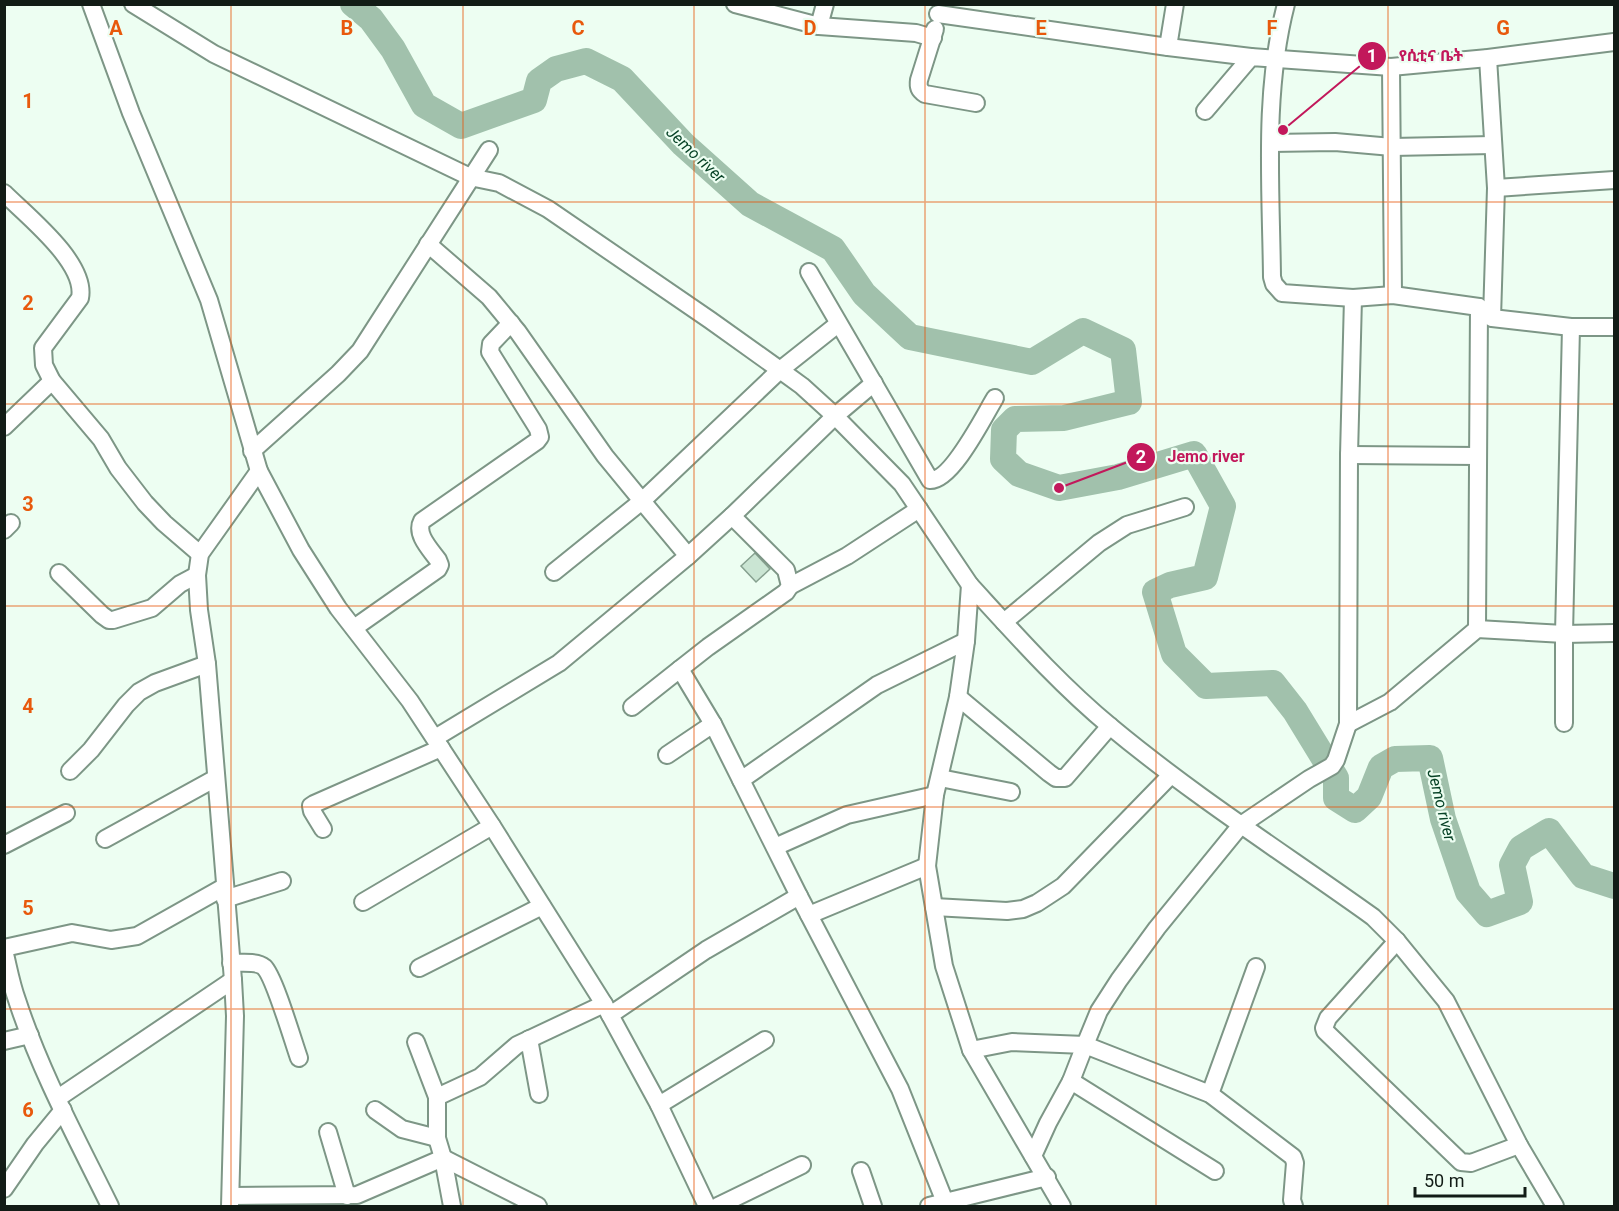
<svg xmlns="http://www.w3.org/2000/svg" width="1619" height="1211" viewBox="0 0 1619 1211" font-family="Roboto,'Noto Sans Ethiopic',sans-serif">
  <style>
    .lines { fill: none; stroke-linecap: round; stroke-linejoin: round }
    .river { stroke: #a1c1ac; stroke-width: 26 }
    .building { fill: #cae5d3; stroke: #86a08f; stroke-width: 1.5 }
    .minor-casing { stroke: #7d9686; stroke-width: 20 }
    .minor { stroke: #fff; stroke-width: 16 }
    .grid { fill: none; stroke: #e8590c; stroke-width: 1.5; stroke-opacity: 0.55 }
    .labels { text-anchor: middle; stroke-width: 4.5; stroke-linejoin: round; paint-order: stroke }
    .water-label { font-size: 16px; font-style: italic; fill: #074226; stroke: #edfef2 }
    .grid-label { font-size: 20px; text-anchor: middle; font-weight: bold; fill: #e8590c; stroke: #edfef2; stroke-width: 4.5; stroke-linejoin: round; paint-order: stroke }
    .leader { fill: none; stroke: #c2185b; stroke-width: 2 }
    .callout-dot { fill: #c2185b; stroke: #edfef2; stroke-width: 2 }
    .mark-label { font-size: 18px; text-anchor: middle; font-weight: bold; fill: #fff }
    .callout-label { font-size: 16px; text-anchor: middle; font-weight: bold; fill: #c2185b; stroke: #edfef2; stroke-width: 4.5; stroke-linejoin: round; paint-order: stroke }
  </style>
  <rect width="100%" height="100%" fill="#edfef2"/>
  <g class="lines">
    <polyline class="river" points="353,4 371,19 393,49 424,105 461,126 534,100 539,81 556,69 586,61 622,79 683,144 750,204 833,249 864,294 910,337 1032,362 1083,331 1123,350 1129,402 1064,418 1015,419 1004,430 1003,459 1019,474 1059,488 1118,477 1194,454 1223,506 1205,577 1170,585 1155,592 1174,654 1206,686 1273,683 1295,711 1336,778 1336,798 1355,810 1369,797 1381,767 1395,759 1430,758 1443,819 1468,892 1487,914 1520,902 1512,865 1521,848 1549,831 1583,876 1614,886"/>
  </g>
  <polygon class="building" points="755,553 770,569 756,582 741,566"/>
  <g class="lines">
    <defs>
      <g id="minor">
        <polyline points="91,4 131,113 209,300 259,471 301,550 338,608 410,701 492,826 604,1004 659,1105 707,1206"/>
        <polyline points="133,4 214,54 470,177 499,183 548,209 710,320 780,370 802,386 835,416 732,516 688,556 559,663 435,738"/>
        <polyline points="735,4 819,26 916,33 933,38"/>
        <path d="M1286 4C1263 93 1271 186 1272 277L1274 284 1282 293 1353 298 1393 295 1479 307 1492 318 1571 327H1614"/>
        <polyline points="938,14 1168,47 1251,57"/>
        <polyline points="819,26 825,4"/>
        <path d="M935 29 919 80C918 87 919 90 925 94L976 103"/>
        <polyline points="1168,47 1175,4"/>
        <polyline points="1488,58 1496,188 1492,318"/>
        <polyline points="1391,67 1393,295"/>
        <polyline points="1205,111 1251,57 1391,67 1488,58 1614,42"/>
        <polyline points="1271,143 1335,142 1392,147 1493,145"/>
        <polyline points="1496,188 1614,180"/>
        <path d="M4 193C27 216 87 263 80 298L43 348 44 365 52 381 101 439 118 468 145 503 164 523 200 554"/>
        <polyline points="428,244 489,297 518,332 605,456 642,501 780,370 838,324"/>
        <path d="M809 272 930 480C952 481 984 416 995 398"/>
        <polyline points="874,383 835,416 902,484 970,585"/>
        <polyline points="4,427 52,381"/>
        <polyline points="252,451 338,374 360,351 489,150"/>
        <polyline points="1349,455 1478,456"/>
        <polyline points="732,516 786,570 790,586 786,592 708,647 680,669 713,724 799,896 900,1089 945,1202"/>
        <polyline points="4,530 11,523"/>
        <polyline points="554,572 642,501 688,556"/>
        <polyline points="59,573 102,615 109,620 113,620 152,608 180,584 197,575"/>
        <polyline points="790,586 847,556 919,509"/>
        <polyline points="1004,622 1099,543 1127,525 1185,507"/>
        <path d="M354 628 438 569 440 565 438 560C430 549 415 534 422 521L537 441 540 437 538 429 490 352 491 344 511 323"/>
        <polyline points="1477,629 1479,307"/>
        <polyline points="958,697 1049,773 1056,778 1065,778 1110,726"/>
        <polyline points="632,707 680,669"/>
        <polyline points="1564,723 1564,634 1571,327"/>
        <polyline points="1348,724 1390,702 1477,629 1564,634 1614,633"/>
        <polyline points="667,755 713,724"/>
        <polyline points="70,771 91,750 126,705 139,692 155,683 207,664"/>
        <polyline points="940,778 1011,792"/>
        <polyline points="741,780 877,685 966,641"/>
        <polyline points="323,829 312,811 311,806 314,804 441,748"/>
        <polyline points="105,839 216,778"/>
        <polyline points="4,845 66,813"/>
        <polyline points="775,847 847,815 935,795"/>
        <path d="M927 866 935 795 958 697 966 641 970 585C1015 634 1059 684 1111 727 1194 796 1285 854 1373 917L1397 941 1446 1001 1519 1145 1555 1206"/>
        <polyline points="225,899 282,881"/>
        <polyline points="363,902 492,826"/>
        <polyline points="934,907 1007,911 1023,909 1037,903 1063,886 1171,775"/>
        <polyline points="809,915 927,866 944,966 971,1050 1062,1206"/>
        <polyline points="1397,941 1328,1018 1324,1028 1325,1031 1461,1162 1471,1163 1519,1145"/>
        <polyline points="4,948 72,933 111,940 137,936 224,887"/>
        <path d="M4 950C8 966 11 984 17 1000 40 1071 77 1139 110 1206"/>
        <path d="M231 963C240 963 257 961 264 967 274 976 293 1041 299 1058"/>
        <polyline points="419,968 542,906"/>
        <polyline points="610,1015 706,950 799,896"/>
        <polyline points="529,1039 539,1094"/>
        <polyline points="4,1041 30,1035"/>
        <polyline points="416,1042 437,1097"/>
        <polyline points="971,1050 1012,1042 1085,1045 1099,1011 1119,980 1157,928 1241,825 1309,779 1332,766 1336,760 1348,724 1349,455 1353,298"/>
        <polyline points="1071,1081 1085,1045 1210,1094 1293,1157 1295,1163 1292,1200 1294,1206"/>
        <polyline points="1210,1094 1256,967"/>
        <polyline points="58,1098 233,980"/>
        <polyline points="659,1105 765,1040"/>
        <polyline points="375,1110 402,1129 437,1138"/>
        <polyline points="328,1132 347,1196"/>
        <polyline points="1033,1156 1048,1123 1071,1081 1215,1171"/>
        <polyline points="443,1158 538,1206"/>
        <polyline points="861,1171 873,1206"/>
        <polyline points="4,1189 35,1144 63,1110"/>
        <polyline points="231,1196 357,1195 443,1158"/>
        <polyline points="230,1206 235,1016 233,980 207,664 199,610 197,575 200,554 259,471"/>
        <polyline points="452,1206 443,1158 437,1138 437,1097 480,1077 517,1045 604,1004"/>
        <polyline points="718,1206 802,1165"/>
        <polyline points="929,1206 1047,1177"/>
      </g>
    </defs>
    <use href="#minor" class="minor-casing"/>
    <use href="#minor" class="minor"/>
  </g>
  <path class="grid" d="M231 4V1206M463 4V1206M694 4V1206M925 4V1206M1156 4V1206M1388 4V1206M4 202H1614M4 404H1614M4 606H1614M4 807H1614M4 1009H1614"/>
  <g class="labels">
    <g class="water-label">
      <text transform="translate(696 154) rotate(43)" y="6">Jemo river</text>
      <text transform="translate(1442 805) rotate(76)" y="6">Jemo river</text>
    </g>
  </g>
  <g class="grid-label">
    <text x="116" y="35">A</text>
    <text x="347" y="35">B</text>
    <text x="578" y="35">C</text>
    <text x="810" y="35">D</text>
    <text x="1041" y="35">E</text>
    <text x="1272" y="35">F</text>
    <text x="1503" y="35">G</text>
    <text x="28" y="108">1</text>
    <text x="28" y="310">2</text>
    <text x="28" y="511">3</text>
    <text x="28" y="713">4</text>
    <text x="28" y="915">5</text>
    <text x="28" y="1117">6</text>
  </g>
  <path class="leader" d="M1283 130L1372 56M1059 488L1141 457"/>
  <g class="callout-dot">
    <circle cx="1283" cy="130" r="6"/>
    <circle cx="1059" cy="488" r="6"/>
    <circle cx="1372" cy="56" r="15"/>
    <circle cx="1141" cy="457" r="15"/>
  </g>
  <g class="mark-label">
    <text x="1372" y="62">1</text>
    <text x="1141" y="463">2</text>
  </g>
  <g class="callout-label">
    <text x="1431" y="61">የሲቲና ቤት</text>
    <text x="1206" y="462">Jemo river</text>
  </g>
  <rect width="1619" height="1211" fill="none" stroke="#121c16" stroke-width="12"/>
  <path d="M1415 1187v9h110v-9" fill="none" stroke="#121c16" stroke-width="3"/>
  <text x="1424" y="1187" font-size="18" fill="#121c16" stroke="#edfef2" stroke-width="4.5" paint-order="stroke">50 m</text>
</svg>
